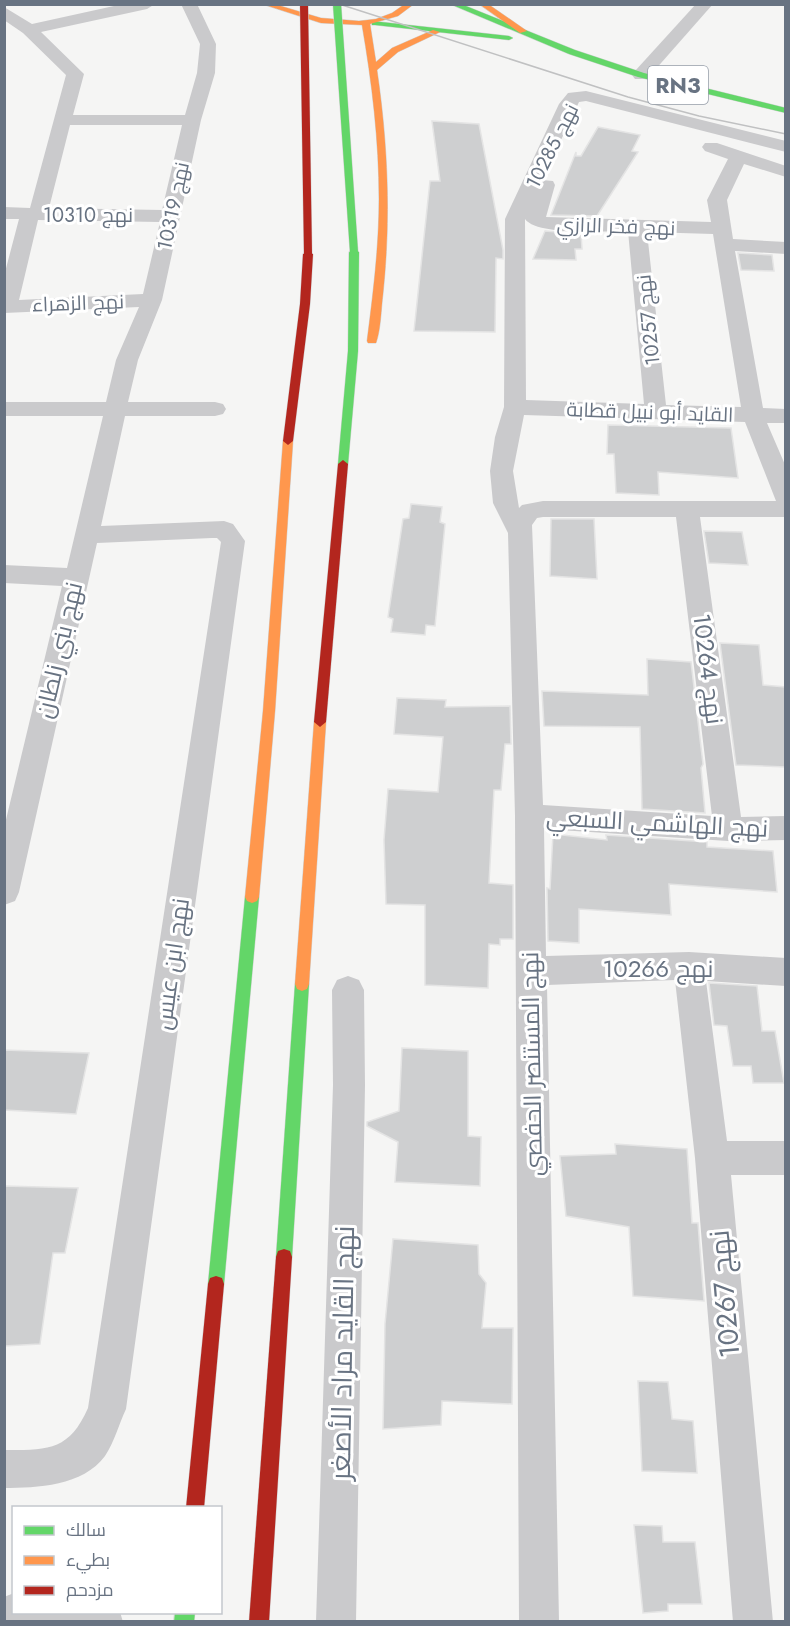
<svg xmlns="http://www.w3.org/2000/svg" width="790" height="1626" viewBox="0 0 790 1626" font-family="Jost,Cairo,sans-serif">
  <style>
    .building { fill: #cecfd0; stroke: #e4e4e4; stroke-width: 1.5 }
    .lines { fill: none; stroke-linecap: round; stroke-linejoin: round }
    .fast-casing { stroke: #d2d3d4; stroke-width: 1 }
    .slow-casing { stroke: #d2d3d4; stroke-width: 1 }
    .jam-casing { stroke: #d2d3d4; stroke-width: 1 }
    .street { fill: #cacacc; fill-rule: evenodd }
    .fast { fill: #63d668; fill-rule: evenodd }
    .slow { fill: #ff974d; fill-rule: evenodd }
    .jam { fill: #b3261e; fill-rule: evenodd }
    .tram { stroke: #c0c1c2; stroke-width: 1.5 }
    .fast-bridge-casing { stroke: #d2d2d2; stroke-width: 9; stroke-linecap: butt }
    .jam-bridge-casing { stroke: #d2d2d2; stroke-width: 9; stroke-linecap: butt }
    .fast-bridge { stroke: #63d668; stroke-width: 8 }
    .jam-bridge { stroke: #b3261e; stroke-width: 8 }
    .labels { text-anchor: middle; stroke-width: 6; stroke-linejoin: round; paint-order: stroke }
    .far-street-label { font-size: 20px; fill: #687382; stroke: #fff }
    .shield { fill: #fff; stroke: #959da8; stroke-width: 1.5 }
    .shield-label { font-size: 22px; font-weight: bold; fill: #687382 }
    .street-label { font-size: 24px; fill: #687382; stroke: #fff }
    .near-street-label { font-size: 28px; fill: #687382; stroke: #fff }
  </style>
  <rect width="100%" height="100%" fill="#f5f5f4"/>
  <g class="building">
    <polygon points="432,121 479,124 503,250 503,259 496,258 495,332 414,331 430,181 440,181"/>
    <polygon points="598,127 640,135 632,151 638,152 597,216 551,215 576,152 576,156 581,156"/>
    <polygon points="545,231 581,234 582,249 575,249 576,260 533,259"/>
    <polygon points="738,253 772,255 774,271 741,270"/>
    <polygon points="608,425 731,428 738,478 658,472 659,495 616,493 614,454 607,454"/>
    <polygon points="411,504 442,507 440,522 445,524 435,626 426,625 425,635 391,632 393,619 388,617 403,519 409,518"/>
    <polygon points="551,519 594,519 597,579 550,576"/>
    <polygon points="704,531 742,532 748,565 709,563"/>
    <polygon points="720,643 759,645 763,685 786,687 786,767 736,765"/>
    <polygon points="647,659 691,662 703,764 701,768 705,813 642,809 640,727 544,726 542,691 648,695"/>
    <polygon points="397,698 446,700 445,707 510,706 511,744 505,744 501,790 494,790 489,883 513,885 513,939 500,939 500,945 489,944 488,988 425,985 425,905 386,904 384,840 388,789 438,792 443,737 394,734"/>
    <polygon points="553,834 607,840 606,835 707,842 707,847 773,851 777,892 669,884 671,915 579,909 579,943 548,941 547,888 550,889"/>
    <polygon points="709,983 757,986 762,1031 775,1031 784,1083 753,1083 751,1066 733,1066 727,1026 714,1025"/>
    <polygon points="402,1048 468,1051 468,1136 481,1137 480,1186 395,1182 398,1142 367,1126 367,1122 399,1111"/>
    <polygon points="4,1050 89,1053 76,1114 4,1110"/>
    <polygon points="615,1144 687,1149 692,1223 698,1223 704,1301 633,1296 629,1227 566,1216 560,1156 616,1154"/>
    <polygon points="4,1186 78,1188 65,1253 53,1253 40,1344 4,1346"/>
    <polygon points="393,1239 478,1245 479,1274 486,1283 482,1328 513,1328 512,1404 442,1401 441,1425 383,1429 385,1324"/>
    <polygon points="638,1381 668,1382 672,1419 693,1421 697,1473 642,1471"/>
    <polygon points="634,1525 662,1526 663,1542 695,1542 702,1604 668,1604 668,1611 643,1613"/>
  </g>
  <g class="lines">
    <defs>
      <g id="fast">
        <polygon points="450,4 461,4 575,50 644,73 786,108 786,113 638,77 569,54"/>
        <polygon points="372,21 509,36 513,38 509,40 375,25 372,25"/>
        <polygon points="354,249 359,252 358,351 348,464 343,468 338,464 348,351 349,252"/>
        <polygon points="252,891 257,893 259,897 224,1284 222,1290 216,1292 210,1290 208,1284 245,897 247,893"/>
        <polygon points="302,977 307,979 309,984 292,1257 290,1263 284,1265 278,1263 276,1257 295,984 297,979"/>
        <polygon points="175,1612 195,1612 194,1622 174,1622"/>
      </g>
      <g id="slow">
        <path d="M262 4H274L321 18 359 21 376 19 392 13 405 4H414L398 16 370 24 376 62 392 48 433 30 440 32 398 52 377 70C388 145 391 218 383 294 381 309 381 329 376 343H368L367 341C373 294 379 247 379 199 379 141 372 83 362 25L321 23Z"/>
        <polygon points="479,4 488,4 527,31 520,33"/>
        <polygon points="288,437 293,441 275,711 259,897 257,901 252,903 247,901 245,897 263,711 283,441"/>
        <polygon points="320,717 326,722 309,984 307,989 302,991 297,989 295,984 314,722"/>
      </g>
      <g id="jam">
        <polygon points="308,251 313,254 310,304 293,441 288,445 283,441 300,304 303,254"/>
        <polygon points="343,460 348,464 326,722 320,727 314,722 338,464"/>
        <polygon points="284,1249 290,1251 292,1257 269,1622 249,1622 276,1257 278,1251"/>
        <polygon points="216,1276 222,1278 224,1284 204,1508 186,1508 208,1284 210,1278"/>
      </g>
    </defs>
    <use href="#fast" class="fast-casing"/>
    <use href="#slow" class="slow-casing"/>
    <use href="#jam" class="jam-casing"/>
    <g class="street">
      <path d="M123 4H155L147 9 41 32 84 74 73 115H185L197 73 200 44 181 4H197L216 44 215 73 201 120 162 300 138 360 128 402H215L223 404 226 409 223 414 215 416H125L101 526 224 521 233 524 245 541 126 1409C119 1424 114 1443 105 1456 83 1486 37 1488 4 1488V1450C48 1450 69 1451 88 1408L221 542 217 538H212L97 543 19 892 15 901 4 905V828L62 586 4 583V565L67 568 103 416H4V402H106L116 360 139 307 4 313V276L19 219H4V207L30 208 66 75 23 33 4 20V7L32 24ZM70 125H182L162 210 49 208ZM38 220 160 222 143 294 19 300Z"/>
      <polygon points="696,4 713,4 647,79 635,79 632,75 635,71"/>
      <path d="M586 91 786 141V152L586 101 579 102 542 180 553 181 555 185 546 217 711 222 707 200 728 159 705 151 702 147 705 143H717L786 166V177L744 164 727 200 733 239 786 242V254L735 251 763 408 786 409V423H767L786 467V517H700L741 817 786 816V840L728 841 544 829 546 956 689 952 786 958V986L706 981 727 1141H786V1175H731L773 1622H733L695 1158 675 980 547 985 559 1622H519L515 816 508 533 493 503 490 471 495 437 504 407 505 219 559 104 568 93ZM527 214 525 219C537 236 606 231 628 231L644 404 526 400 525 219ZM647 232 713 234 741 407 666 405ZM524 415 745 422 776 501H543L522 505 519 508 513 471ZM676 517 712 816 543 805 532 525 537 518 543 517Z"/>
      <polygon points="348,976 359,980 364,990 365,1085 356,1622 316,1622 333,1085 332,990 337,980"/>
      <polygon points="14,1593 14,1612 120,1612 123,1622 4,1622 4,1597"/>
    </g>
    <use href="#fast" class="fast"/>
    <use href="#slow" class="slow"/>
    <use href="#jam" class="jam"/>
    <polyline class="tram" points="339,4 628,97 699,116 786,134"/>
    <defs>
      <polyline id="fast-bridge" points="337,4 354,252"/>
      <polyline id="jam-bridge" points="304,4 308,254"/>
    </defs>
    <use href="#fast-bridge" class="fast-bridge-casing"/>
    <use href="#jam-bridge" class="jam-bridge-casing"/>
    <use href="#fast-bridge" class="fast-bridge"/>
    <use href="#jam-bridge" class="jam-bridge"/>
  </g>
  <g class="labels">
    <g class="far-street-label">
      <text transform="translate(552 146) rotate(-63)" y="7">نهج 10285</text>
      <text transform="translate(173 206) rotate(-78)" y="7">نهج 10319</text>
      <text x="88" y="222">نهج 10310</text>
      <text transform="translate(616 226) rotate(2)" y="7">نهج فخر الرازي</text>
      <text transform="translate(78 303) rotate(-2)" y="7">نهج الزهراء</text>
      <text transform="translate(648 320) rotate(-96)" y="7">نهج 10257</text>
      <text transform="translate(650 412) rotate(2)" y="7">القايد أبو نبيل قطابة</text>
    </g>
    <rect class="shield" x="648" y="66" width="60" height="38" rx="4.5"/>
    <g class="shield-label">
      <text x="678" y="93">RN3</text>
    </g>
    <g class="street-label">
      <text transform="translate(59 650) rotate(-77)" y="8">نهج بني زلطان</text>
      <text transform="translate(708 669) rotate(83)" y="8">نهج 10264</text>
      <text transform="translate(657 823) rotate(3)" y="8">نهج الهاشمي السبعي</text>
      <text transform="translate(172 964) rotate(-82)" y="8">نهج ابن عيس</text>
      <text x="658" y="977">نهج 10266</text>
      <text transform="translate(532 1064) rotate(-91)" y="8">نهج المستنصر الحفصي</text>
    </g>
    <g class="near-street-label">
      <text transform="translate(724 1294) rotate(-95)" y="10">نهج 10267</text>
      <text transform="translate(342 1353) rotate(-89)" y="10">نهج القايد مراد الأصغر</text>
    </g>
  </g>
  <rect width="790" height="1626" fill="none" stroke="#687382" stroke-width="12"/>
  <rect x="12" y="1506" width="210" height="108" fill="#ffffff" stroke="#c3c7cd" stroke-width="1.5"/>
  <rect x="24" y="1526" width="30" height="9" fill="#63d668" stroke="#c3c7cd" stroke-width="1.5"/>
  <text x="66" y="1536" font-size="18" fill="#687382">سالك</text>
  <rect x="24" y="1556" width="30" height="9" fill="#ff974d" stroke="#c3c7cd" stroke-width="1.5"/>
  <text x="66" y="1566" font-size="18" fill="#687382">بطيء</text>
  <rect x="24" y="1586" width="30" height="9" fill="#b3261e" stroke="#c3c7cd" stroke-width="1.5"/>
  <text x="66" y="1596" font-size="18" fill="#687382">مزدحم</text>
</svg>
